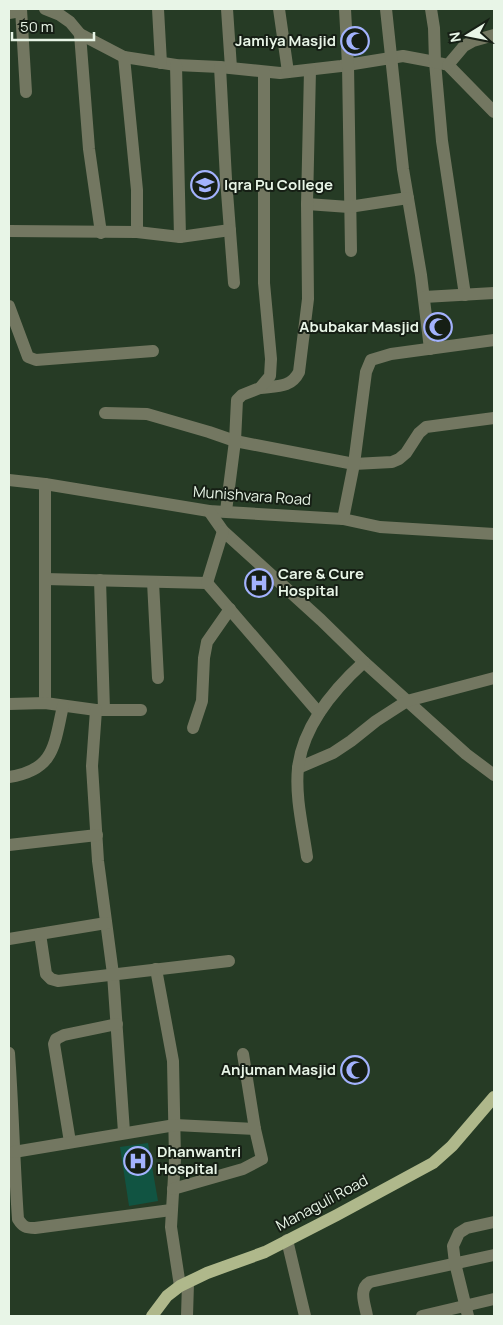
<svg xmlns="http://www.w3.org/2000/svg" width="503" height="1325" viewBox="0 0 503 1325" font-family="Manrope,sans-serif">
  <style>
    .building { fill: #115442 }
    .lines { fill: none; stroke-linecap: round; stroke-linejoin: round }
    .minor { stroke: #737761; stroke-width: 12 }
    .major { stroke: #afb88b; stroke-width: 12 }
    .labels { text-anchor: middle; stroke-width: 4; stroke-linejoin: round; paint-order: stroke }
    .poi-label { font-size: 15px; font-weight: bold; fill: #e8f5e7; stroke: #161f15; text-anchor: end }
    .street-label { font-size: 15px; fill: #e8f5e7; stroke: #161f15 }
  </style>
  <rect width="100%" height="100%" fill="#263b25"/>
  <g class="building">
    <polygon points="259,573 268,581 255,597 245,589"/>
    <polygon points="148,1143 158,1201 129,1206 120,1147"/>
  </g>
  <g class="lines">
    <g class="minor">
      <polyline points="21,9 26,92"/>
      <polyline points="45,9 60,15 70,22 80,34 124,57 176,65 220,67 280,73 341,66 403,56 435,62 442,141 465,295"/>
      <polyline points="158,9 161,63"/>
      <polyline points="227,9 231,68"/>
      <polyline points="279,9 288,72"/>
      <polyline points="345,9 348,65 351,251"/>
      <polyline points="386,9 403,169 421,275 430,349"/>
      <polyline points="431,9 434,28 435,62 448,65 494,112"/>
      <polyline points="9,13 21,11"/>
      <polyline points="80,34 89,149 101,233"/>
      <polyline points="124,57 137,190 137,232"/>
      <polyline points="176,65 180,237"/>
      <polyline points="448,65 464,46 473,41 494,35"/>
      <polyline points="220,67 226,179 234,283"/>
      <polyline points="307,204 349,207 408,198"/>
      <polyline points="9,231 137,232 180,237 230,230"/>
      <polyline points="424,297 494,293"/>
      <polyline points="9,306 28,357 36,360 153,351"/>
      <path d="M260 388C277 386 291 388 299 372L308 299 307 204 310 70"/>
      <polyline points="105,413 147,414 209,432 235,441 354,464 392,462 399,459 406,453 419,433 426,427 494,418"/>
      <polyline points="9,480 45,484 209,511 343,519 380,527 494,534"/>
      <polyline points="209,511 223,531 321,620 364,662 466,754 494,775"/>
      <polyline points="226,511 235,441 237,400 242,395 260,388 270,376 271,359 264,283 264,72"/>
      <polyline points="343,519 354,464 366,372 371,360 391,354 494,340"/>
      <polyline points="45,579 207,583 223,531"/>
      <polyline points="100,580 104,710"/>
      <polyline points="153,582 158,678"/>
      <polyline points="207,583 319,713"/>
      <polyline points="45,703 45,484"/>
      <polyline points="9,704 45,703 96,710 141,710"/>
      <polyline points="96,710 92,766 98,861 113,974 124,1132"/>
      <polyline points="193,728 202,701 204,658 207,642 230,609"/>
      <polyline points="298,768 333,753 351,741 376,721 407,701 494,678"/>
      <path d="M9 777C55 770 54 745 63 706"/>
      <polyline points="9,845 97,835"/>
      <path d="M307 857C303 828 295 797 298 768 303 726 333 690 364 662"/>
      <polyline points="40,934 46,974 51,979 58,981 229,961"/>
      <polyline points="9,939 106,923"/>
      <polyline points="156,969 173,1061 175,1159 171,1227 180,1286"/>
      <path d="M9 1053C13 1108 14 1163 18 1219 23 1227 26 1228 35 1228L171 1210"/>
      <polyline points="70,1142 54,1044 56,1039 64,1035 117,1024"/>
      <polyline points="14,1152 175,1125 255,1129"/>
      <polyline points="173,1189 243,1169 262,1159 255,1129 243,1054"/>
      <polyline points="287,1240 305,1316"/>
      <polyline points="187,1316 188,1283"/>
      <path d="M367 1316C365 1304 358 1289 370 1282L494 1255"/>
      <polyline points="422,1316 494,1299"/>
      <polyline points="468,1316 455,1263 453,1246 459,1233 467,1228 494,1222"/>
    </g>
    <polyline class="major" points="152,1316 167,1296 180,1286 207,1273 265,1252 337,1215 433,1163 452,1146 494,1097"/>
  </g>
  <defs>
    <symbol id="mosque-ring" viewBox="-11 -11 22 22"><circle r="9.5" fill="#161f15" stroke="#a3b2fd" stroke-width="1.5"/><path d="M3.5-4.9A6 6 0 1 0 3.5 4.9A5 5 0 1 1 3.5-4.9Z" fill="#a3b2fd"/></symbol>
    <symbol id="university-ring" viewBox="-11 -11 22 22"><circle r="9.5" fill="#161f15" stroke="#a3b2fd" stroke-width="1.5"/><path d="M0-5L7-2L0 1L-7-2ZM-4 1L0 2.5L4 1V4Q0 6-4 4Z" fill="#a3b2fd"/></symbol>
    <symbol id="hospital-ring" viewBox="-11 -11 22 22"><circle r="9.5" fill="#161f15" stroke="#a3b2fd" stroke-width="1.5"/><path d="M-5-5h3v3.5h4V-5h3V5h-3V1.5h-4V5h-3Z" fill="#a3b2fd"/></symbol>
  </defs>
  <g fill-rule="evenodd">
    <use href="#mosque-ring" x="339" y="25" width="32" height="32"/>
    <use href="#university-ring" x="189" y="169" width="32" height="32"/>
    <use href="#mosque-ring" x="422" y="311" width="32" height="32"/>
    <use href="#hospital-ring" x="243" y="567" width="32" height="32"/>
    <use href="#mosque-ring" x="339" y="1054" width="32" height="32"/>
    <use href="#hospital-ring" x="122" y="1145" width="32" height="32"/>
  </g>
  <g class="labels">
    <g class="poi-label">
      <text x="336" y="46">Jamiya Masjid</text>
      <text x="224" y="190" text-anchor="start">Iqra Pu College</text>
      <text x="419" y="332">Abubakar Masjid</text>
      <text x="278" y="579" text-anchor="start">Care &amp; Cure<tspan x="278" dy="17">Hospital</tspan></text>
      <text x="336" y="1075">Anjuman Masjid</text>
      <text x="157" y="1157" text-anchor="start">Dhanwantri<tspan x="157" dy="17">Hospital</tspan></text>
    </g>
    <g class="street-label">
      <text transform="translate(252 496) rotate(4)" y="5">Munishvara Road</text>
      <text transform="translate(322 1203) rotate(-28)" y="5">Managuli Road</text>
    </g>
  </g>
  <rect width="503" height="1325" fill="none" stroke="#e8f5e7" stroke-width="20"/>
  <g transform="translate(468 35) rotate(260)" stroke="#161f15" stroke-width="4" paint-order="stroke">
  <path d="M0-4L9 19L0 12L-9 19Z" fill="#e8f5e7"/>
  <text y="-8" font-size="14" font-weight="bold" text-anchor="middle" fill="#e8f5e7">N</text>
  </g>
  <path d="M12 32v8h82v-8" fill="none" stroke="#e8f5e7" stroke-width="2.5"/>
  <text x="20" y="32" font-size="15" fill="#e8f5e7" stroke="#161f15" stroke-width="4" paint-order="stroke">50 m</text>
</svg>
